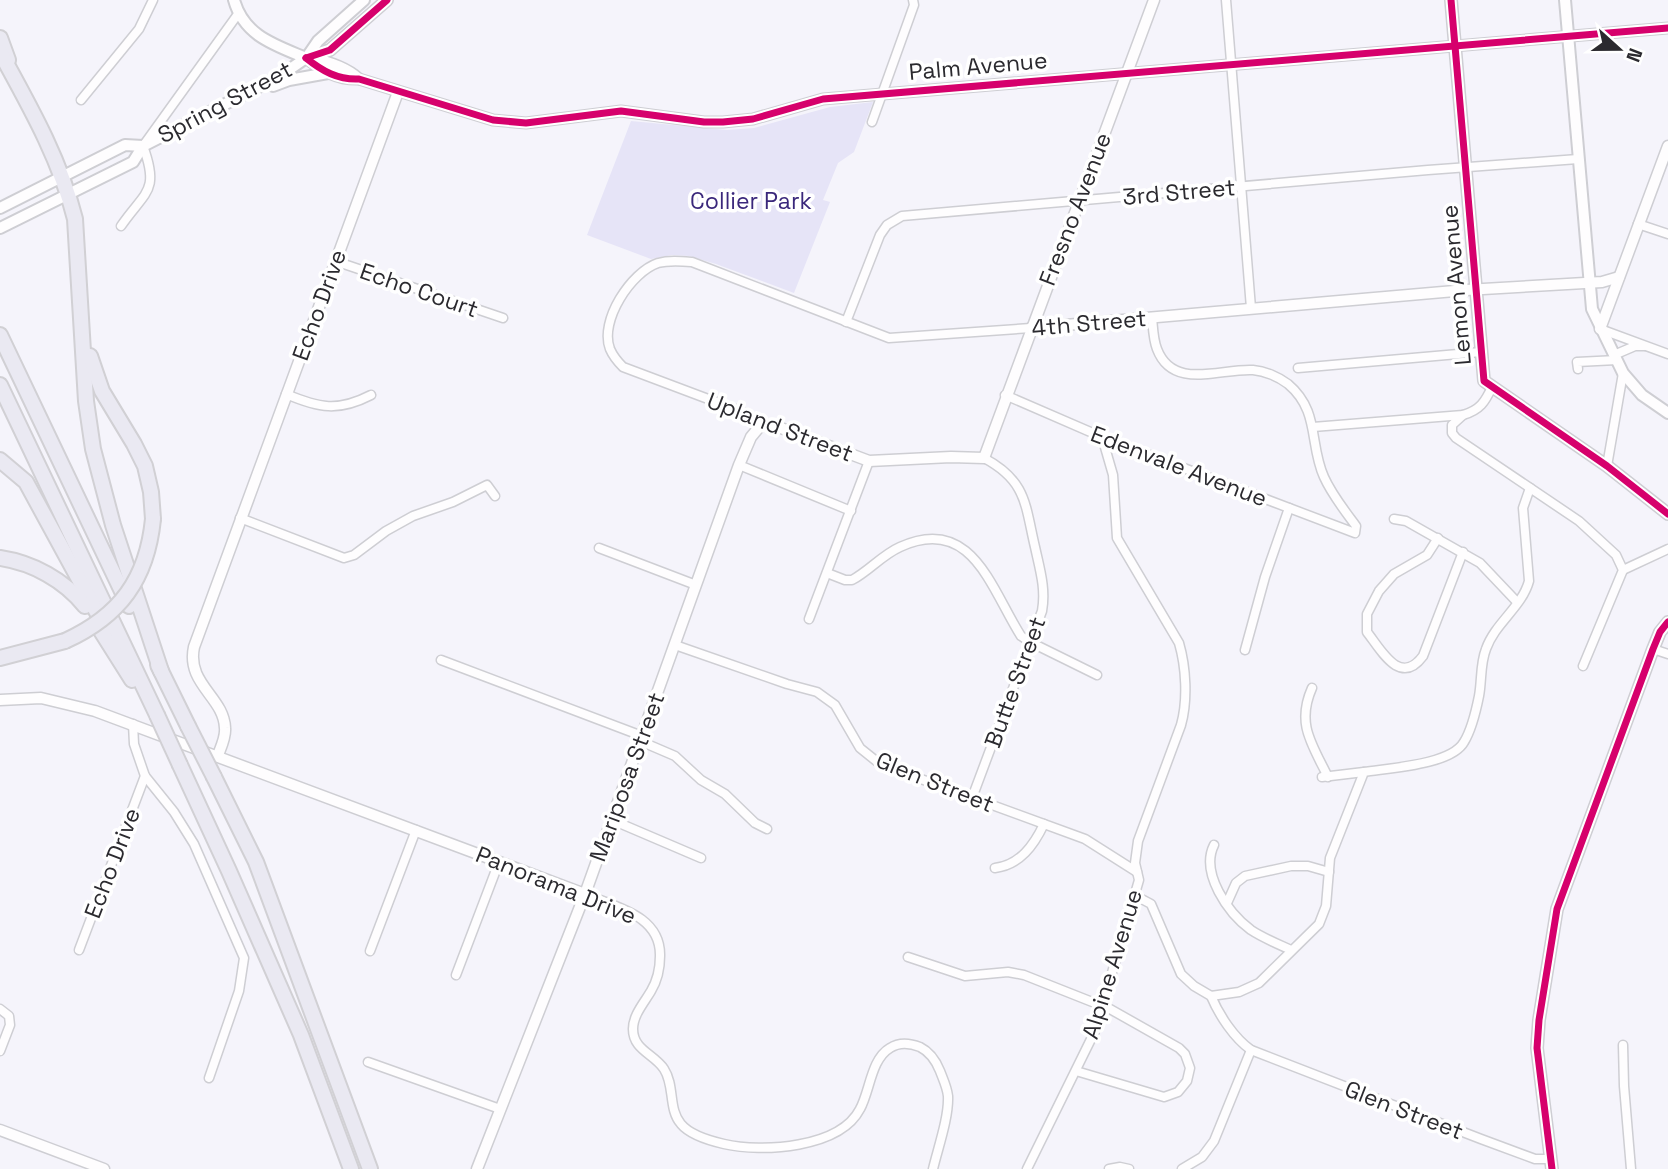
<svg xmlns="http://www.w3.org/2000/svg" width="1668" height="1169" viewBox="0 0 1668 1169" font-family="'Space Grotesk',sans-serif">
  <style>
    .green { fill: #e6e4f7 }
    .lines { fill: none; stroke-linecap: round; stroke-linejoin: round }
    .minor-casing { stroke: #ceced3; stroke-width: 11 }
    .tertiary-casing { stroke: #ceced3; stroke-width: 13 }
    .secondary-casing { stroke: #ceced3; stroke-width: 14 }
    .motorway-casing { stroke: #d1d0d4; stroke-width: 18 }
    .minor { stroke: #fefdfe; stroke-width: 8 }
    .tertiary { stroke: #fefdfe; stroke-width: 10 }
    .secondary { stroke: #fefdfe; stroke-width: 10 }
    .motorway { stroke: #eae9f2; stroke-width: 14 }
    .motorway-bridge-casing { stroke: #d1d0d4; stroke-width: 18; stroke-linecap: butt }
    .motorway-bridge { stroke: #eae9f2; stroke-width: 14 }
    .cycleway-casing { stroke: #fff; stroke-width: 11 }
    .cycleway { stroke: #d6006c; stroke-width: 7 }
    .labels { text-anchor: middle; stroke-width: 7; stroke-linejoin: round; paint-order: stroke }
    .street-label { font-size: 23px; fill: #2b2a2f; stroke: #fff }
    .park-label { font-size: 23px; fill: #3a277b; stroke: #fff }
  </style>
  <rect width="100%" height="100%" fill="#f5f4fb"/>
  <polygon class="green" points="873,102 854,152 838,163 823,200 830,202 794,293 716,264 689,256 672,255 651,259 587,235 631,121 727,130 754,128 830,107"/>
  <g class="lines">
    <defs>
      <g id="minor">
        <polyline points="1226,0 1251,308"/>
        <polyline points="81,100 139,29 153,0"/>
        <polyline points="872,122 914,5 913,0"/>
        <polyline points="1638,224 1668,234"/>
        <path d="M121 226C145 191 160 192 143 146L238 14"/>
        <polyline points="335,261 503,318"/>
        <polyline points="846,322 880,235 887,225 902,216 1428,170 1578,159"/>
        <polyline points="1600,329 1668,354"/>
        <polyline points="1614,355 1635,346 1644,346"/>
        <polyline points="1298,368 1481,352"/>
        <polyline points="1578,369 1577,362 1617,360"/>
        <path d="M286 394C319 408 338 412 371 395"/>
        <path d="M1005 395 1102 437 1355 533 1356 526C1345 511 1332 495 1324 477 1309 444 1320 411 1288 384 1279 377 1265 371 1253 370 1221 368 1173 391 1157 349 1153 339 1153 327 1152 317"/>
        <polyline points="1463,415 1452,425 1452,433 1456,438 1579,521 1616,555 1623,570 1583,666"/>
        <path d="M761 425 748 414 623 367C618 362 613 356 610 349 599 321 631 272 658 263 669 260 680 261 692 262L889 338 1031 328"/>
        <path d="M1313 427 1463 415C1480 410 1485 402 1492 387"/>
        <polyline points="739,465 851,511"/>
        <polyline points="1607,466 1623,373"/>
        <polyline points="240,518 344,558 354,555 386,531 413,516 453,502 487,485 495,496"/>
        <polyline points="1394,519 1406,521 1480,563 1517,602"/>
        <path d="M1438 538 1427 555 1394 574 1379 591 1367 614V632C1381 650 1400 687 1423 656L1463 552"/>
        <polyline points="599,548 696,585"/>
        <polyline points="1623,570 1668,549"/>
        <path d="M827 573 845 580H852C869 571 882 555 900 547 972 514 991 589 1021 636L1030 642 1097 675"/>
        <polyline points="809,619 869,461"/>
        <polyline points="675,645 787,684 817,692 835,705 860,748 880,764 1085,839 1137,872"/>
        <polyline points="1653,649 1668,654"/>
        <polyline points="1245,650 1265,577 1289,508"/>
        <polyline points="441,660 642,736"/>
        <path d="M1312 688C1296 724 1312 744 1328 777"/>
        <polyline points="133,724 134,744 145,776 174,812 194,844 244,958 239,991 209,1078"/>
        <polyline points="640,741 675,756 701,780 725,794 755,823 767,829"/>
        <polyline points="1322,777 1364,772"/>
        <path d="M972 798 1042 611C1046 589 1040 570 1035 547 1025 505 1027 481 984 458"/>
        <polyline points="612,820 701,858"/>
        <path d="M1214 845C1200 873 1228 913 1251 930 1263 938 1278 944 1291 950"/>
        <path d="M995 868C1020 865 1034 845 1044 824"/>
        <path d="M585 894C615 907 661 915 660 956 660 968 657 981 651 991 644 1003 633 1015 633 1029 633 1050 654 1054 664 1069 675 1086 668 1109 681 1124 690 1135 711 1141 724 1144 762 1153 840 1148 860 1109 870 1091 871 1059 890 1048 899 1042 910 1043 920 1047 930 1052 936 1061 940 1071 943 1079 947 1087 948 1096 949 1117 938 1148 933 1169"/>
        <path d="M1134 895 1151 904 1181 974 1194 986 1211 996C1219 1015 1234 1038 1251 1050L1481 1139 1535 1159H1550"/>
        <polyline points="1227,903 1236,883 1245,876 1291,866 1308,866 1329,872"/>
        <polyline points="79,950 145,776"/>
        <polyline points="370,951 416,830"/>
        <polyline points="908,957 965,976 1008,972 1024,975 1110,1009 1179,1048 1185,1054 1190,1068 1187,1081 1178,1092 1164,1097 1076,1071"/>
        <polyline points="456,975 499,862"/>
        <path d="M1211 996 1239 992 1259 983 1319 924 1326 906 1330 858 1364 772C1389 768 1451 765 1464 742 1472 729 1476 711 1479 696 1482 680 1480 664 1486 649 1495 623 1522 607 1529 581L1523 508 1530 488"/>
        <polyline points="0,1009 9,1016 10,1025 0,1051"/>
        <polyline points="1623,1045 1624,1086 1631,1169"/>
        <polyline points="368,1062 500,1109"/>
        <path d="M1027 1169 1095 1031 1139 880 1135 863 1138 841 1181 725C1188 700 1186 667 1179 643L1117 538 1113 475 1102 437"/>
        <polyline points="1109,1169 1120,1167 1129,1169"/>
        <polyline points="1182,1169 1202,1157 1214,1141 1251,1050"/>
      </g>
      <g id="tertiary">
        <path d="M306 58C322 71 338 80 359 79L493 120 526 123 621 111 704 122H723L753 119 823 99 1668 28"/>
        <path d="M309 58C326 61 346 67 359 79"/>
        <polyline points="1031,328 1466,290 1602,282 1619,277"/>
        <polyline points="1600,329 1668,146"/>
        <polyline points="0,700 41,698 95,711 585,894"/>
        <path d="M218 755C221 747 226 737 225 728 224 697 186 684 194 647L398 92"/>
        <polyline points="0,1130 104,1169"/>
        <polyline points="477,1169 585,894 739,465 751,437 761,425 773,425 869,461 951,457 984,458 1154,0"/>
      </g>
      <g id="secondary">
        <path d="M234 0C244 36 275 45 306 58"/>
        <polyline points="1451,0 1484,381 1607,466 1668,514"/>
        <polyline points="1565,0 1592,309 1623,373 1642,395 1668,413"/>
        <polyline points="307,57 318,41 364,0"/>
        <polyline points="273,86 289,80 328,73"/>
        <polyline points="0,208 125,145 143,146 280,76 306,58 330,50 387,0"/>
        <polyline points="0,228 133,162 143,146"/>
        <polyline points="1552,1169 1537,1048 1539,1020 1557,909 1653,649 1660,632 1668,622"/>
      </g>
      <g id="motorway">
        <polyline points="0,38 8,60"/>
        <path d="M0 52C29 105 60 159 75 219L86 401 93 449 113 525 161 671"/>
        <polyline points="0,335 129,606"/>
        <polyline points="90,356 102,391 134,444 145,466 151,492 153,519"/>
        <polyline points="0,385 157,715"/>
        <polyline points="0,460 26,482 106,629"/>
        <path d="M0 558C33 563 64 580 85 606"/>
        <polyline points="96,623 132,680"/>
        <polyline points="0,658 65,641"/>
        <polyline points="158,665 188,726"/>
        <polyline points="180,765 229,871 301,1035 351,1169"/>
        <polyline points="214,777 256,862 370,1169"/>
      </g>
    </defs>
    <use href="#minor" class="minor-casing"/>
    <use href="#tertiary" class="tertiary-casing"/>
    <use href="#secondary" class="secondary-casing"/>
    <use href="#motorway" class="motorway-casing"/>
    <use href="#minor" class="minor"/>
    <use href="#tertiary" class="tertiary"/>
    <use href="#secondary" class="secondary"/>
    <use href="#motorway" class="motorway"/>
    <defs>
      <g id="motorway-bridge">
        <path d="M65 641C120 616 147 579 153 519"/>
        <polyline points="157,715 180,765"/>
        <polyline points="188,726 214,777"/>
      </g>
    </defs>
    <use href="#motorway-bridge" class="motorway-bridge-casing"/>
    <use href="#motorway-bridge" class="motorway-bridge"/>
    <defs>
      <g id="cycleway">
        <polyline points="1451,0 1484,381 1607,466 1668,514"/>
        <path d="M306 58C322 71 338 80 359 79L493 120 526 123 621 111 704 122H723L753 119 823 99 1668 28"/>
        <polyline points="306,58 330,50 387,0"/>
        <polyline points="1552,1169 1537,1048 1539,1020 1557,909 1653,649 1660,632 1668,622"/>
      </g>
    </defs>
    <use href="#cycleway" class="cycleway-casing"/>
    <use href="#cycleway" class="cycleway"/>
  </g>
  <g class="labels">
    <g class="street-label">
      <text transform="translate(978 66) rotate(-5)" y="8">Palm Avenue</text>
      <text transform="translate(225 102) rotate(-28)" y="8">Spring Street</text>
      <text transform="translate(1179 192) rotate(-5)" y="8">3rd Street</text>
      <text transform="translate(1075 209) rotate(-69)" y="8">Fresno Avenue</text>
      <text transform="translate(1456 285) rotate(-95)" y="8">Lemon Avenue</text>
      <text transform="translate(419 290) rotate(19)" y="8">Echo Court</text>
      <text transform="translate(319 305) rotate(-70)" y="8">Echo Drive</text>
      <text transform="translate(1089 323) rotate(-5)" y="8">4th Street</text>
      <text transform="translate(780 427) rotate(21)" y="8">Upland Street</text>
      <text transform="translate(1179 466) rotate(21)" y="8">Edenvale Avenue</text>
      <text transform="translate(1015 682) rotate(-70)" y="8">Butte Street</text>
      <text transform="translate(627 777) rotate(-70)" y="8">Mariposa Street</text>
      <text transform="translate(935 782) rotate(22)" y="8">Glen Street</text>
      <text transform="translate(112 863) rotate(-69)" y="8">Echo Drive</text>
      <text transform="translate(556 885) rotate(22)" y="8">Panorama Drive</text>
      <text transform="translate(1112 964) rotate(-73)" y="8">Alpine Avenue</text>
      <text transform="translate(1404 1110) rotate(21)" y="8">Glen Street</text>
    </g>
    <g class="park-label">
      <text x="751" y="209">Collier Park</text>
    </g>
  </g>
  <g transform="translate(1619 49) rotate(111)" stroke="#ffffff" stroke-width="5" paint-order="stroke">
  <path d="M0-5L12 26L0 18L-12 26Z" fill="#2b2a2f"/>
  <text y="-10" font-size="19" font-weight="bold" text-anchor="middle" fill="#2b2a2f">N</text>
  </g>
</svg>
